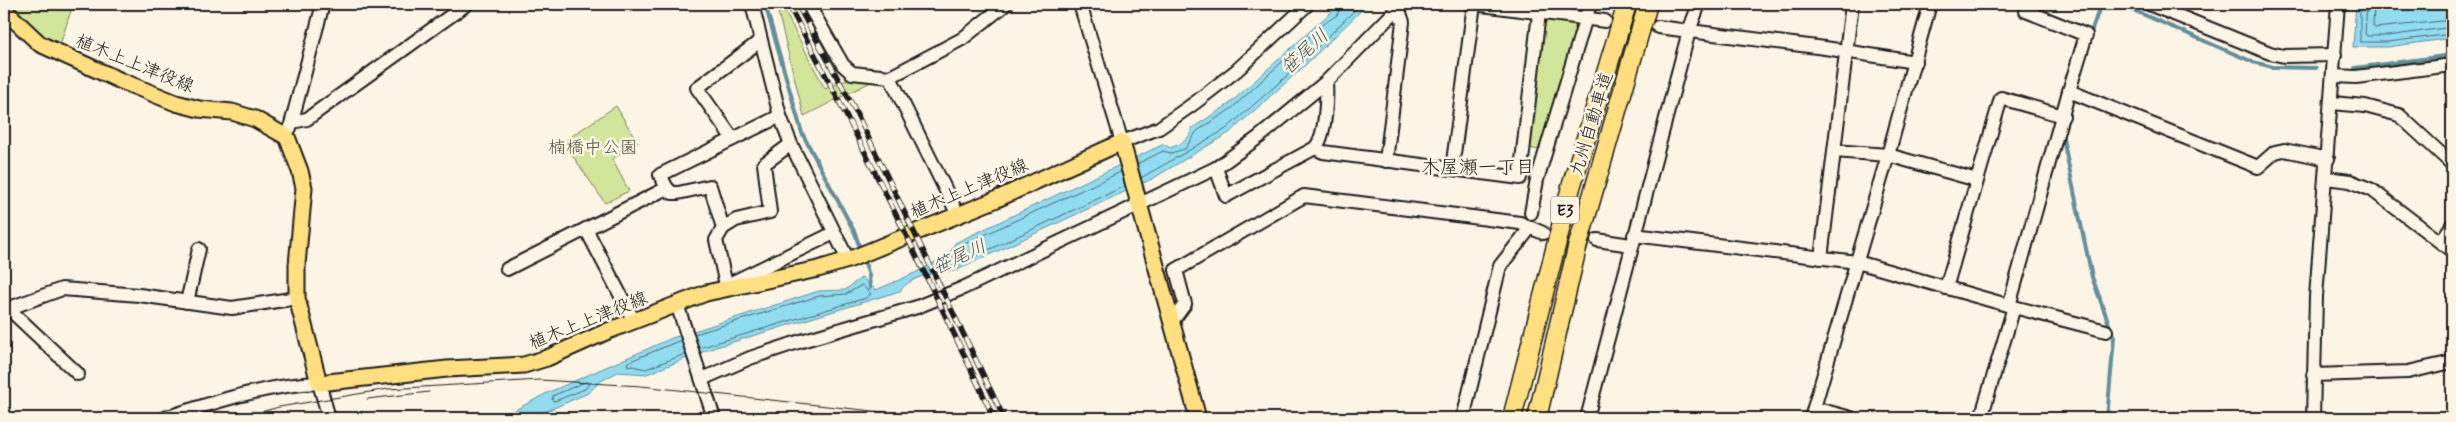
<svg xmlns="http://www.w3.org/2000/svg" width="2456" height="422" viewBox="0 0 2456 422" font-family="Mynerve,'Klee One',sans-serif">
  <style>
    .green { fill: #d3e59a; stroke: #78805b }
    .water { fill: #90dcf1; stroke: #628f9c }
    .lines { fill: none; stroke-linecap: round; stroke-linejoin: round }
    .shore { stroke: #4a6971; stroke-width: 1 }
    .stream { stroke: #628f9c; stroke-width: 4 }
    .minor-tunnel { stroke: #dad4c7; stroke-width: 12; stroke-dasharray: 12 6; stroke-linecap: butt }
    .minor-casing { stroke: #1c1c1c; stroke-width: 16 }
    .major-casing { stroke: #1c1c1c; stroke-width: 19 }
    .highway-casing { stroke: #1c1c1c; stroke-width: 21 }
    .minor { stroke: #fcf5e5; stroke-width: 12 }
    .major { stroke: #ffdf80; stroke-width: 15 }
    .highway { stroke: #ffdf80; stroke-width: 18 }
    .tram { stroke: #1c1c1c; stroke-width: 1 }
    .rail-casing { stroke: #1c1c1c; stroke-width: 5.5 }
    .rail { stroke: #fcf5e5; stroke-width: 4; stroke-dasharray: 11; stroke-linecap: butt }
    .labels { text-anchor: middle; stroke-width: 5; stroke-linejoin: round; paint-order: stroke }
    .shield { fill: #fcf5e5; stroke: #5f5d58; stroke-width: 1 }
    .shield-label { font-size: 16px; font-weight: bold; fill: #1c1c1c }
    .street-label { font-size: 18px; fill: #1c1c1c; stroke: #fcf5e5 }
    .park-label { font-size: 18px; fill: #535842; stroke: #fcf5e5 }
    .water-label { font-size: 19px; font-style: italic; fill: #3f565c; stroke: #fcf5e5 }
    .neighbourhood-label { font-size: 19px; fill: #1c1c1c; stroke: #fcf5e5 }
  </style>
  <rect width="100%" height="100%" fill="#fcf5e5"/>
  <filter id="ink" filterUnits="userSpaceOnUse"><feTurbulence type="fractalNoise" baseFrequency=".02" numOctaves="2"/><feDisplacementMap in="SourceGraphic" scale="10" xChannelSelector="R" yChannelSelector="G"/><feConvolveMatrix kernelMatrix="1 2 1 2 8 2 1 2 1" color-interpolation-filters="sRGB"/></filter>
  <g filter="url(#ink)">
    <g class="green">
      <polygon points="5,4 73,4 60,45 39,34"/>
      <polygon points="776,4 781,4 825,89 852,78 871,82 804,116"/>
      <polygon points="1544,20 1579,24 1540,150 1528,148"/>
      <polygon points="616,106 638,143 612,159 629,191 605,203 563,142"/>
    </g>
    <g class="water">
      <path d="M1340 4H1368L1300 70 1229 133 1152 179 955 271C939 271 910 276 900 291L710 349 647 374 618 372 601 381 588 393 531 418H500L547 393 672 338 819 291 845 290 862 277 876 290C893 282 952 260 955 243L1164 144 1170 148C1181 144 1189 141 1192 128L1228 105Z"/>
      <polygon points="2356,4 2452,4 2452,38 2388,47 2353,47"/>
    </g>
    <g class="lines">
      <g class="shore">
        <polyline points="2360,4 2360,42 2388,42 2452,34"/>
        <polyline points="2367,4 2365,33 2367,36 2388,36 2452,27"/>
        <polyline points="2374,4 2373,26 2375,28 2452,20"/>
        <polyline points="1137,164 1163,151 1171,153 1185,149 1197,131 1231,109 1322,25 1337,15 1343,4"/>
        <polyline points="1121,172 960,246 957,254 946,264 954,266 1125,186"/>
        <polyline points="1141,178 1226,129 1297,67 1361,4"/>
        <polyline points="695,334 819,296 846,294 862,285 871,294 866,298 699,348"/>
        <polyline points="681,340 628,362 627,365 646,369 685,354"/>
        <polygon points="586,382 589,384 585,389 555,401 552,400 553,396"/>
      </g>
      <g class="stream">
        <polyline points="765,4 802,133 855,233 861,252"/>
        <polyline points="2119,4 2253,62 2273,67 2316,68"/>
        <polyline points="2090,35 2101,4"/>
        <polyline points="2355,68 2452,55"/>
        <polyline points="2062,134 2092,277 2114,338 2107,418"/>
        <polyline points="864,259 869,276 870,288"/>
      </g>
      <polyline class="minor-tunnel" points="1550,234 1597,240"/>
      <defs>
        <g id="minor">
          <polyline points="752,4 780,116 791,144 848,260"/>
          <polyline points="808,4 843,65 852,73 890,77 962,39 1006,4"/>
          <polyline points="1080,4 1122,142 1159,128 1196,102 1237,70 1308,4"/>
          <polyline points="1474,4 1605,21"/>
          <polyline points="2149,4 2270,53 2284,56 2335,55"/>
          <polyline points="2026,11 2086,35 2069,91"/>
          <polyline points="1658,27 1825,48 1915,62"/>
          <polyline points="2334,76 2356,77 2452,65"/>
          <polyline points="890,77 958,215"/>
          <path d="M1326 82C1327 98 1326 136 1315 148L1323 152 1520 178 1540 4"/>
          <polyline points="2332,103 2365,106 2399,115 2452,164"/>
          <polyline points="292,122 307,119 467,4"/>
          <polyline points="290,128 323,4"/>
          <polyline points="733,139 697,88 760,41"/>
          <polyline points="1834,151 1888,155 1977,180"/>
          <polyline points="1386,161 1403,22 1398,7"/>
          <polyline points="1216,168 1226,196 1315,148"/>
          <polyline points="1452,169 1474,4"/>
          <polyline points="2326,178 2350,181 2372,190 2452,251"/>
          <polyline points="667,188 672,193 678,193 710,186 723,228 716,240 726,285"/>
          <polyline points="1531,213 1537,180 1590,4"/>
          <polyline points="723,228 736,220 770,212 764,164 791,144"/>
          <polyline points="586,229 634,321"/>
          <polyline points="1634,235 1857,262 2014,307 1981,418"/>
          <polyline points="1597,240 1631,245"/>
          <polyline points="2441,242 2452,225"/>
          <polyline points="1821,258 1852,4"/>
          <polyline points="507,269 667,188 660,175 780,116"/>
          <polyline points="727,285 834,233"/>
          <polyline points="1946,288 2001,98 2063,116"/>
          <polyline points="187,302 199,249"/>
          <polyline points="677,304 714,418"/>
          <polyline points="2009,306 2069,91 2258,167 2275,152 2284,150 2328,159"/>
          <polyline points="2014,307 2106,331"/>
          <polyline points="9,309 78,374"/>
          <polyline points="4,310 62,289 139,295 232,308 297,298"/>
          <polyline points="1171,323 1185,304 1176,270 1304,196 1520,223 1543,233"/>
          <polyline points="2313,375 2408,372 2452,362"/>
          <polyline points="702,379 750,358 798,342 917,307 963,288 1216,168 1259,137 1326,82 1402,4"/>
          <polyline points="1814,408 1851,418"/>
          <path d="M165 418C215 402 265 385 319 383L329 418"/>
          <polyline points="1463,418 1500,266 1530,228"/>
          <polyline points="1587,418 1689,31 1699,4"/>
          <polyline points="1811,418 1888,155 1930,4"/>
          <polyline points="2313,418 2316,297 2338,4"/>
        </g>
        <polyline id="major" points="4,10 40,44 119,80 176,103 199,109 232,112 255,119 287,137 300,171 304,188 297,265 297,298 319,383 447,369 524,365 547,358 608,331 706,293 818,269 848,260 997,199 1122,142 1198,418"/>
        <g id="highway">
          <polyline points="1512,418 1571,187 1627,4"/>
          <polyline points="1537,418 1577,248 1648,4"/>
        </g>
      </defs>
      <use href="#minor" class="minor-casing"/>
      <use href="#major" class="major-casing"/>
      <use href="#highway" class="highway-casing"/>
      <use href="#minor" class="minor"/>
      <use href="#major" class="major"/>
      <use href="#highway" class="highway"/>
      <g class="tram">
        <polyline points="367,399 429,392"/>
        <polyline points="239,418 279,407 388,389 540,380 641,386 938,418"/>
        <polyline points="2427,418 2452,410"/>
      </g>
      <defs>
        <g id="rail">
          <path d="M788 4C861 140 928 278 994 418"/>
          <polyline points="797,4 854,108 1004,418"/>
        </g>
      </defs>
      <use href="#rail" class="rail-casing"/>
      <use href="#rail" class="rail"/>
    </g>
  </g>
  <g class="labels">
    <rect class="shield" x="1551" y="196.5" width="28" height="27" rx="4"/>
    <g class="shield-label">
      <text x="1565" y="216">E3</text>
    </g>
    <g class="street-label">
      <text transform="translate(135 63) rotate(22)" y="6">植木上上津役線</text>
      <text transform="translate(1591 124) rotate(-73)" y="6">九州自動車道</text>
      <text transform="translate(969 188) rotate(-23)" y="6">植木上上津役線</text>
      <text transform="translate(588 320) rotate(-22)" y="6">植木上上津役線</text>
    </g>
    <g class="park-label">
      <text x="593" y="153">楠橋中公園</text>
    </g>
    <g class="water-label">
      <text transform="translate(1304 51) rotate(-43)" y="7">笹尾川</text>
      <text transform="translate(959 256) rotate(-25)" y="7">笹尾川</text>
    </g>
    <g class="neighbourhood-label">
      <text x="1478" y="173">木屋瀬一丁目</text>
    </g>
  </g>
  <rect width="2456" height="422" fill="none" stroke="#fcf5e5" stroke-width="20"/>
  <rect x="10" y="10" width="2436" height="402" fill="none" stroke="#1c1c1c" stroke-width="2" filter="url(#ink)"/>
</svg>
